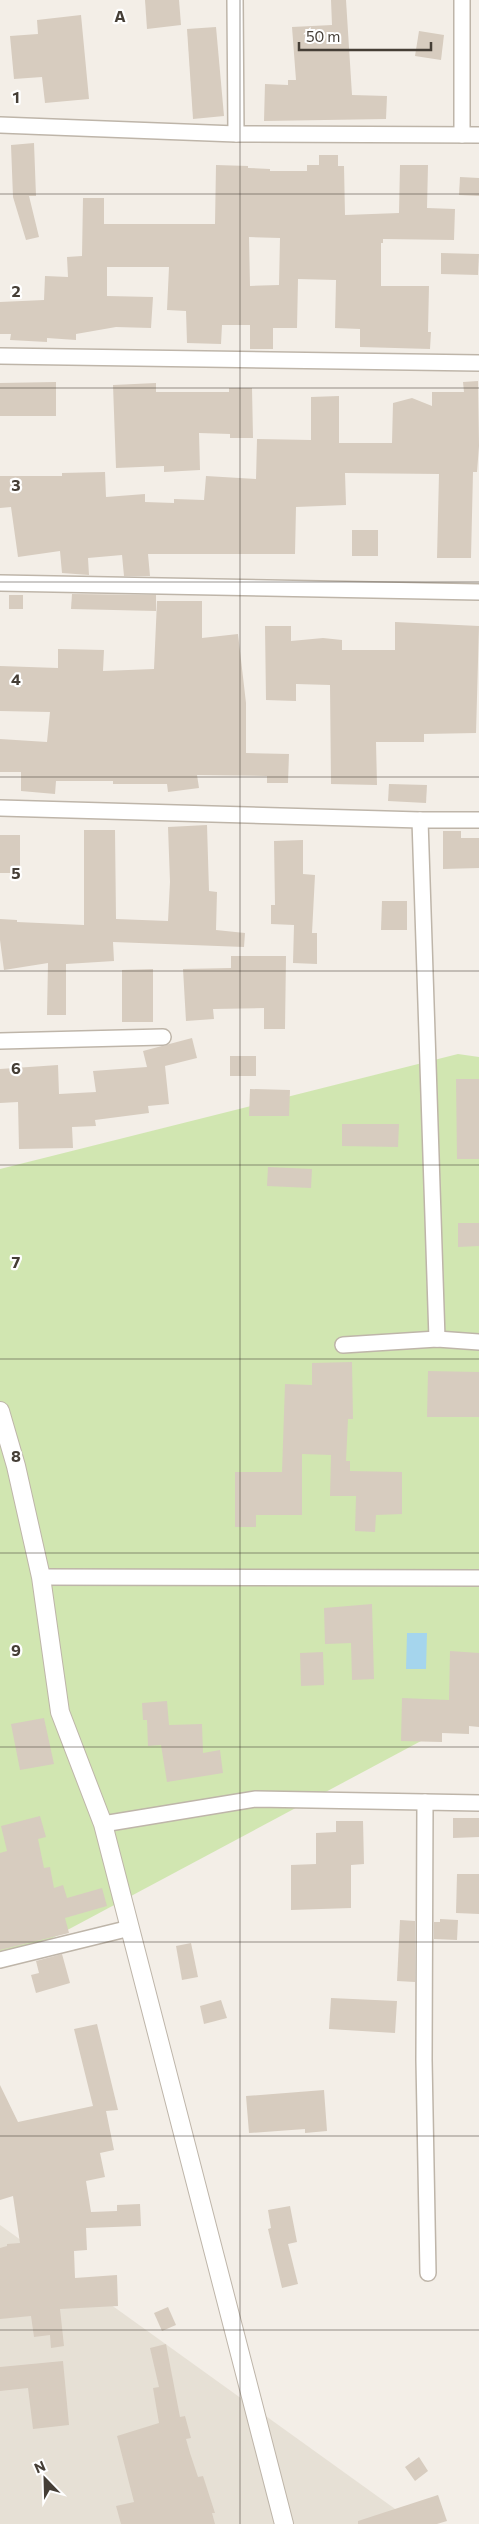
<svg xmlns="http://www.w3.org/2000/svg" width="479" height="2524" viewBox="0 0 479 2524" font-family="Commissioner,sans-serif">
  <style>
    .residential { fill: #e6e0d5 }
    .green { fill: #d1e6b1 }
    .water { fill: #a5d5ed }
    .building { fill: #d7ccbf; fill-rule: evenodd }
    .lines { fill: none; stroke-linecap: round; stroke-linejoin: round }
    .minor-casing { stroke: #beb5a9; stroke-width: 18 }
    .tertiary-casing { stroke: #beb5a9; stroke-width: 20 }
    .minor { stroke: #fff; stroke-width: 15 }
    .tertiary { stroke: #fff; stroke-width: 18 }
    .grid { fill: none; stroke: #453e36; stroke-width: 1; stroke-opacity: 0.55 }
    .grid-label { font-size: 16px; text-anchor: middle; font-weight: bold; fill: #453e36; stroke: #fff; stroke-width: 4.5; stroke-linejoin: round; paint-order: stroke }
  </style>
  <rect width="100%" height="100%" fill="#f3eee7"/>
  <polygon class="residential" points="0,2225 416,2524 0,2524"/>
  <polygon class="green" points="458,1054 479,1057 479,1710 0,1966 0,1169"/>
  <polygon class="water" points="407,1633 427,1633 426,1669 406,1669"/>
  <g class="building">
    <polygon points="145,0 179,0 181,25 147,29"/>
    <polygon points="331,0 346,0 352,95 387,96 386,119 264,121 265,84 288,85 288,80 296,80 292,27 332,25"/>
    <polygon points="81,15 89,99 45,103 42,77 14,79 10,36 38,34 37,20"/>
    <polygon points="216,27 224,116 193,119 187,29"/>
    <polygon points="419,31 444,35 441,60 415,56"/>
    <polygon points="34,143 36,196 29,196 39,237 26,240 13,197 11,145"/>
    <path d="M319 155H338V166H344L345 215 399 213 400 165H428L427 208 455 209 454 240 383 239V243H381V286H429L428 332H431L430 349 360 347V329L335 328 336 280 298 279 297 328H273V349H250V325H222L221 344 187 343 186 311 167 310 169 267H107V296L153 297 151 328 116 327 76 334V340L47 338V342L10 340 11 334H0V302L44 300 45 276 68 277 67 257 82 256 83 198H104V224H215L216 165 248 166V168L270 169V171H307V165H319ZM249 237 280 238 279 285 250 286Z"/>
    <polygon points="460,177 479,178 479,196 459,195"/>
    <polygon points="441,253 479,254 478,275 441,274"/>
    <polygon points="478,381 479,446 477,472 473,472 471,558 437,558 439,474 345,473 346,505 296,507 295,554 148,554 150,576 124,576 122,555 88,558 89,575 62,573 60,551 18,557 11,507 0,508 0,476 62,476 62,473 105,472 106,497 145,494 145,502 174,503 174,499 204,500 206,476 256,479 257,439 311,440 311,397 339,396 339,443 392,443 393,403 412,398 432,406 432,392 464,392 463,382"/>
    <polygon points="56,382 56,416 0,416 0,383"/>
    <polygon points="156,383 156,392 229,392 229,388 252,388 253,438 230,438 230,434 199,433 200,470 164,472 164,466 116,468 113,385"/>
    <rect x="352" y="530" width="26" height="26"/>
    <polygon points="72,594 156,595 156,611 71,609"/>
    <rect x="9" y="595" width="14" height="14"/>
    <polygon points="157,601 202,601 202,638 238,634 246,703 246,753 289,754 288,783 267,783 267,776 197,775 199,788 168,792 167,784 113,784 113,781 56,781 55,794 21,791 21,772 0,772 0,739 47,742 50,712 0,711 0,666 58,668 58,649 104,650 103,671 154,669"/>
    <polygon points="395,622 479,626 476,733 424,734 424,742 376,742 377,785 331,784 330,685 296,684 296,701 266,700 265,626 291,626 291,641 323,638 342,640 342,650 395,650"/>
    <polygon points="389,784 427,785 426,803 388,801"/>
    <polygon points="207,825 209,891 217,892 216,930 245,933 244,947 113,942 114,961 66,964 66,1015 47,1015 48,963 4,970 0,940 0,919 17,920 17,922 84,925 84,830 115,830 116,919 168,921 170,882 168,827"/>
    <polygon points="443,831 461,831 461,838 479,838 479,868 443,869"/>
    <rect x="0" y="835" width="20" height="38"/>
    <polygon points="303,840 303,874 315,875 312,933 317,933 317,964 293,963 294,925 271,924 271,905 275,905 274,841"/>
    <polygon points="382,901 407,901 407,930 381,930"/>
    <polygon points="231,956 286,956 285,1029 264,1029 264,1008 213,1009 214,1019 186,1021 183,969 231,968"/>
    <polygon points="153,969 153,1022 122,1022 122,970"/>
    <polygon points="192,1038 197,1058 165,1066 169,1104 148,1106 149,1113 95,1120 96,1126 72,1127 73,1148 19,1149 18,1102 0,1103 0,1069 58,1065 59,1094 96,1092 93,1071 147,1067 143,1051"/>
    <rect x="230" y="1056" width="26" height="20"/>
    <polygon points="456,1079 479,1079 479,1159 457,1159"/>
    <polygon points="250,1089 290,1090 289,1116 249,1116"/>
    <polygon points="342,1124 399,1124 398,1147 342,1146"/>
    <polygon points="268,1167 312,1169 311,1188 267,1186"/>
    <polygon points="458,1223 479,1223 479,1246 458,1247"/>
    <polygon points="352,1362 353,1419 348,1419 346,1461 350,1461 350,1471 402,1472 402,1514 376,1515 375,1532 355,1531 356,1496 330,1496 331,1455 302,1454 302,1515 256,1515 256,1527 235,1527 235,1472 282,1472 285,1384 312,1385 312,1363"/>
    <polygon points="428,1371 479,1372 479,1417 427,1417"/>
    <polygon points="372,1604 374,1679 352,1680 351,1643 325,1644 324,1608"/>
    <polygon points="450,1651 479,1653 479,1727 469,1726 469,1734 442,1733 442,1742 401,1741 402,1698 449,1700"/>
    <polygon points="323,1652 324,1685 301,1686 300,1653"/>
    <polygon points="167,1701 169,1725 202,1724 203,1753 220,1750 223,1773 167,1782 161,1745 148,1746 147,1720 143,1720 142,1703"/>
    <polygon points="44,1718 54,1764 20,1770 11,1724"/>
    <polygon points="40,1816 46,1837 38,1839 44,1868 50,1867 54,1888 63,1885 67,1898 102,1888 107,1906 65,1918 69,1933 0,1950 0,1853 7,1851 1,1826"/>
    <polygon points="453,1818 479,1818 479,1837 453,1838"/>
    <polygon points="336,1821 363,1821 364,1864 351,1865 351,1908 291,1910 291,1865 316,1864 316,1833 336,1832"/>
    <polygon points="457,1874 479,1874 479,1914 456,1913"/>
    <polygon points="440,1919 458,1920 457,1940 434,1939 434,1922 440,1922"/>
    <polygon points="400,1920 415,1921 415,1982 397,1981"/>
    <polygon points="191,1943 198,1977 182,1980 176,1946"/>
    <polygon points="62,1954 70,1983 36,1993 31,1975 39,1973 36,1961"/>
    <polygon points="331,1998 397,2001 395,2033 329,2029"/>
    <polygon points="221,2000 227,2018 204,2024 200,2006"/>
    <polygon points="97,2024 118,2110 106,2111 114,2150 100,2153 105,2177 86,2181 91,2212 117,2211 117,2205 140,2204 141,2226 86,2228 87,2250 74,2251 75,2278 117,2275 118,2306 60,2309 64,2346 51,2348 50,2335 34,2337 31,2316 0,2319 0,2248 7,2246 7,2244 20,2243 13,2196 0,2200 0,2085 18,2122 93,2106 74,2029"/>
    <polygon points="324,2090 327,2131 305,2133 305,2129 249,2133 246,2096"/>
    <polygon points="290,2206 297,2242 288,2244 298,2284 282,2288 268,2229 271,2228 268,2210"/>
    <polygon points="168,2307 176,2325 162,2331 154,2313"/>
    <polygon points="166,2344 180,2417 185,2416 191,2438 186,2439 190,2453 198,2477 203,2476 215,2513 212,2513 215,2524 121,2524 116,2506 134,2502 117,2436 159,2423 153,2388 159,2387 150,2348"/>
    <polygon points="63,2361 69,2425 33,2429 28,2388 0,2391 0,2367"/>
    <polygon points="419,2457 428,2471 415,2481 405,2467"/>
    <polygon points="438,2495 447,2521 437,2524 358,2524 358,2521"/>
  </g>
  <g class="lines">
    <defs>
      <g id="minor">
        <polyline points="235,0 236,134"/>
        <polyline points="462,0 462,135"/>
        <polyline points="0,125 236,134 479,135"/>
        <polyline points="0,356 479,363"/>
        <polyline points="0,583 479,592"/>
        <polyline points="0,808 420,820 479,820"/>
        <polyline points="420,820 437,1339"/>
        <polyline points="0,1041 163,1037"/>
        <polyline points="343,1345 437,1339 479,1342"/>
        <polyline points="41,1577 479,1578"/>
        <polyline points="103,1824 256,1799 425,1802"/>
        <polyline points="0,1960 130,1928"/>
        <polyline points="428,2273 424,2060 425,1802 479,1803"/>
      </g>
      <polyline id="tertiary" points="0,1411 16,1466 41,1577 60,1712 103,1824 284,2524"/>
    </defs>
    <use href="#minor" class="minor-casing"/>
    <use href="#tertiary" class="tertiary-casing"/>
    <use href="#minor" class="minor"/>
    <use href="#tertiary" class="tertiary"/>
  </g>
  <path class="grid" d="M240 0V2524M0 194H479M0 388H479M0 582H479M0 777H479M0 971H479M0 1165H479M0 1359H479M0 1553H479M0 1747H479M0 1942H479M0 2136H479M0 2330H479"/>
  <g class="grid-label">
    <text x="120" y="22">A</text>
    <text x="16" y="103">1</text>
    <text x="16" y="297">2</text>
    <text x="16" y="491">3</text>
    <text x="16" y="685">4</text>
    <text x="16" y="879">5</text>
    <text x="16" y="1074">6</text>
    <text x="16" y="1268">7</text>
    <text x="16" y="1462">8</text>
    <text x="16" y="1656">9</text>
  </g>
  <g transform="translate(45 2479) rotate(337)" stroke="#ffffff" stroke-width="4" paint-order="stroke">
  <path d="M0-4L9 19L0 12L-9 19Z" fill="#453e36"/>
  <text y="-8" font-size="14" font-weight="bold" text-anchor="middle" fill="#453e36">N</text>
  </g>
  <path d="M299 42v8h132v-8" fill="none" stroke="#453e36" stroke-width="2.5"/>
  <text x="306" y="42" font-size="15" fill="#453e36" stroke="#ffffff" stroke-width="4" paint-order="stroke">50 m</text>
</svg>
